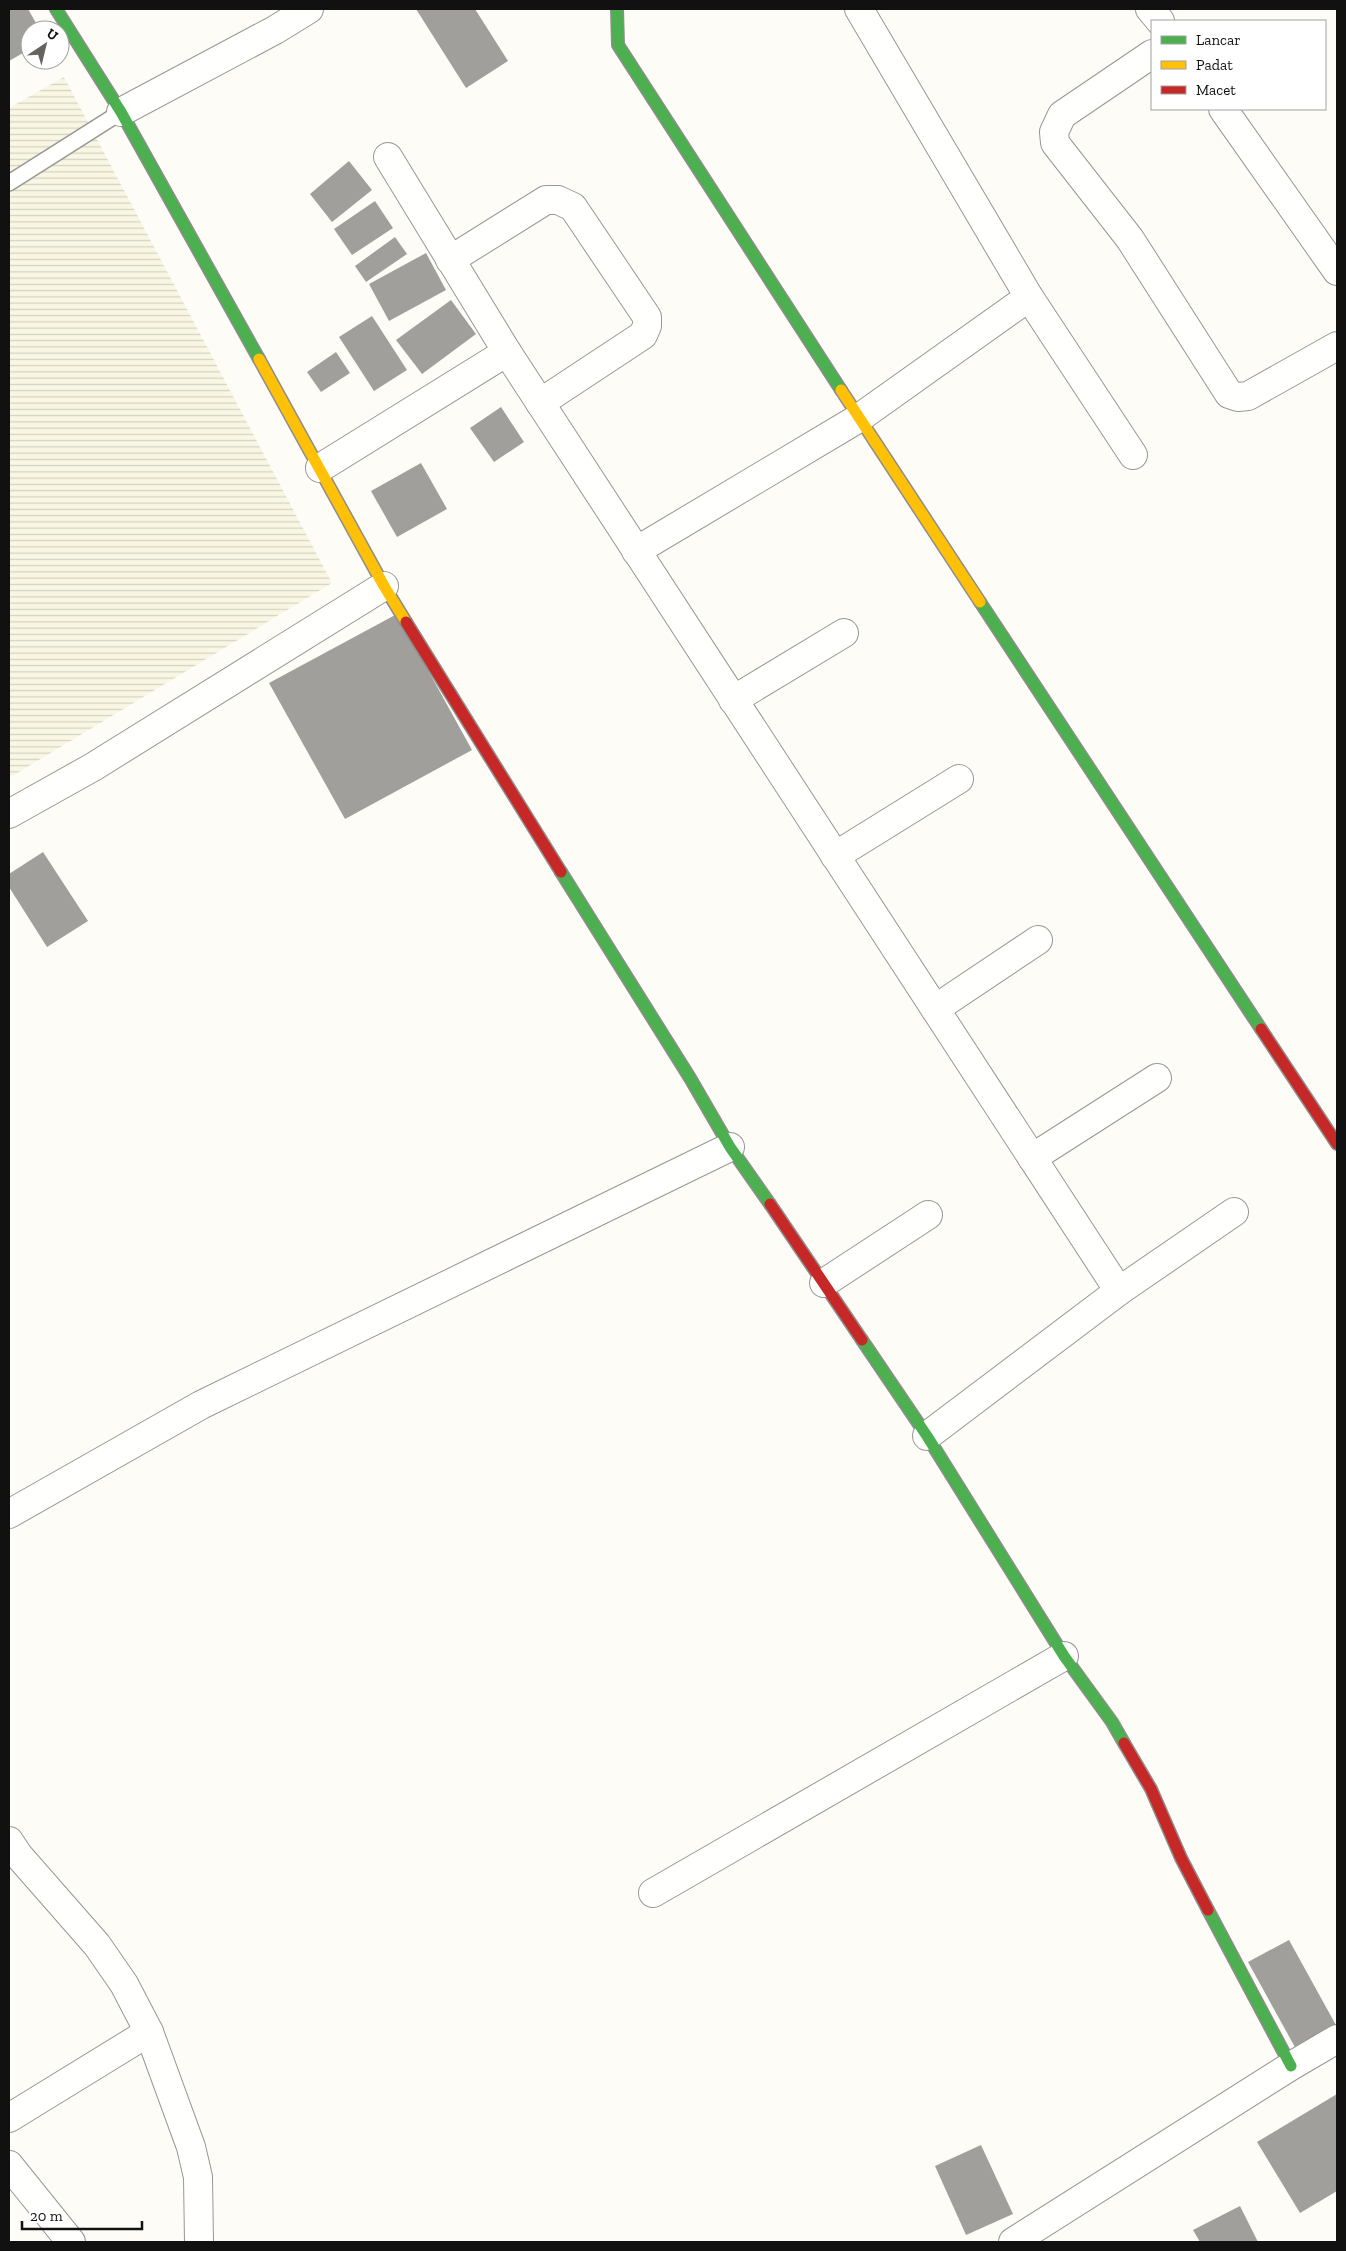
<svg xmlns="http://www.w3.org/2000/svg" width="1346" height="2251" viewBox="0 0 1346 2251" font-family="'Zilla Slab',serif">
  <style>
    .farmland { fill: url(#farmland-rules) }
    .building { fill: #a19f9c }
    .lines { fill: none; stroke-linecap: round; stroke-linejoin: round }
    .lane-casing { stroke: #979795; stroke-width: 18 }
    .street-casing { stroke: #979795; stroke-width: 30 }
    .fast-casing { stroke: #8e8d8b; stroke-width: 14 }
    .slow-casing { stroke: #8e8d8b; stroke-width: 14 }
    .jam-casing { stroke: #8e8d8b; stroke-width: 14 }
    .lane { stroke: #fffffe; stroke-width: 15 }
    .street { stroke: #fffffe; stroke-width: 28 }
    .fast { stroke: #4caf50; stroke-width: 11 }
    .slow { stroke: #ffc107; stroke-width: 11 }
    .jam { stroke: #c62828; stroke-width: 11 }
  </style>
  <defs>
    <pattern id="farmland-rules" width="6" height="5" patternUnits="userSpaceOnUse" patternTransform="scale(1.25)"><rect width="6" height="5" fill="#f9f7e4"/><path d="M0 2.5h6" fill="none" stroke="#d4d3c3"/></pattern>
  </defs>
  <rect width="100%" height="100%" fill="#fdfcf7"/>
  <polygon class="farmland" points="64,77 332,583 9,778 9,108"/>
  <g class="building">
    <polygon points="9,9 28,9 40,30 30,30 30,49 9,61"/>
    <polygon points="416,9 475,9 508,61 466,88"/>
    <polygon points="349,161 372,190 332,222 310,194"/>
    <polygon points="375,201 393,228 352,255 334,229"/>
    <polygon points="395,237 407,254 366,282 355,266"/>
    <polygon points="426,253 446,290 389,321 369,284"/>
    <polygon points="451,300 476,334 422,374 396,340"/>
    <polygon points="372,316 407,370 374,391 339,337"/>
    <polygon points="336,352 350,373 321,392 307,372"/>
    <polygon points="501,407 524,442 494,462 470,428"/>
    <polygon points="421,463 447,509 397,537 371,491"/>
    <polygon points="397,614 472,750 345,819 269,683"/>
    <polygon points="43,852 88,921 47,947 9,887 9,874"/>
    <polygon points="1289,1940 1337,2027 1296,2049 1248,1962"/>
    <polygon points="1337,2094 1337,2191 1300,2213 1257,2142"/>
    <polygon points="981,2145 1013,2214 966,2235 935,2166"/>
    <polygon points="1240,2206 1258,2242 1200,2242 1193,2230"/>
  </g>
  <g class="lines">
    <defs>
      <polyline id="lane" points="9,183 121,112"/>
      <g id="street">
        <polyline points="859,9 1029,297"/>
        <polyline points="1150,9 1160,21"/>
        <polyline points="1152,54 1062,115 1054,132 1055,143 1130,239 1229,394 1238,397 1248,396 1337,346"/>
        <polyline points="1223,109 1337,271"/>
        <polyline points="121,112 275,30 309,9"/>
        <polyline points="388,157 507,352 1119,1291"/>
        <polyline points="450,260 546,200 558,200 573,207 647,317 647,326 643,335 540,403"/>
        <polyline points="320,468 507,352"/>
        <polyline points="636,551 859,418 1029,297 1133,455"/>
        <polyline points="733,700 844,633"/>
        <polyline points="9,814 93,767 384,586"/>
        <polyline points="835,856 959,779"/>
        <polyline points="935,1009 1038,940"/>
        <polyline points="1032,1158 1157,1078"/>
        <polyline points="824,1283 928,1215"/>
        <polyline points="927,1436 1119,1291 1234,1212"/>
        <polyline points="9,1514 201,1405 730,1147"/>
        <polyline points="9,1841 19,1856 97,1945 124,1984 149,2032 191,2147 198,2177 199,2242"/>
        <polyline points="653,1893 1064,1656"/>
        <polyline points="9,2118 149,2032"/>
        <polyline points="9,2165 71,2242"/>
        <polyline points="1013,2242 1291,2066 1337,2039"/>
      </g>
      <g id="fast">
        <polyline points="56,9 121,112 259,359"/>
        <polyline points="617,9 618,45 841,390"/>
        <polyline points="980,602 1261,1029"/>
        <polyline points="561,872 690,1078 730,1147 770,1204"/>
        <polyline points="862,1340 927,1436 1064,1656 1112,1722 1124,1743"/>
        <polyline points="1208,1910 1291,2066"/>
      </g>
      <g id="slow">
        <polyline points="259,359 384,586 406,622"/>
        <polyline points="841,390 980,602"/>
      </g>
      <g id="jam">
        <polyline points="406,622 561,872"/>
        <polyline points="1261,1029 1337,1144"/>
        <polyline points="770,1204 862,1340"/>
        <polyline points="1124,1743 1151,1789 1181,1858 1208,1910"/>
      </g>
    </defs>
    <use href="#lane" class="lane-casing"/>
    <use href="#street" class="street-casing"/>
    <use href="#fast" class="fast-casing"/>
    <use href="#slow" class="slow-casing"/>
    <use href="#jam" class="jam-casing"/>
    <use href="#lane" class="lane"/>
    <use href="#street" class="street"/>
    <use href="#fast" class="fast"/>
    <use href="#slow" class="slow"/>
    <use href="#jam" class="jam"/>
  </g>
  <rect width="1346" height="2251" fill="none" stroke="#111111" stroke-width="20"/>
  <rect x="1151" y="20" width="175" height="90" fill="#ffffff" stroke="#a0a0a0"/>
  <rect x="1161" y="36" width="25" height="8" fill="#4caf50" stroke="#a0a0a0"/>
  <text x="1196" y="45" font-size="15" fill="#111111">Lancar</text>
  <rect x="1161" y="61" width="25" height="8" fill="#ffc107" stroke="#a0a0a0"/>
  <text x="1196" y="70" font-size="15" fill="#111111">Padat</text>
  <rect x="1161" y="86" width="25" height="8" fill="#c62828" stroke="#a0a0a0"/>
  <text x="1196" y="95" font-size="15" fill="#111111">Macet</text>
  <g transform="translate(45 45) rotate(35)"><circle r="24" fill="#ffffff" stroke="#a0a0a0"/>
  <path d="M0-4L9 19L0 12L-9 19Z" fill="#646362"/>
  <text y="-8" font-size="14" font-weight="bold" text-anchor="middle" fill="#111111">U</text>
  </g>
  <path d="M22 2221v8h120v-8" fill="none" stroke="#111111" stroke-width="2.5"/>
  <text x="30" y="2221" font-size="15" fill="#111111" stroke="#ffffff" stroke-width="4" paint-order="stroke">20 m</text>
</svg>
